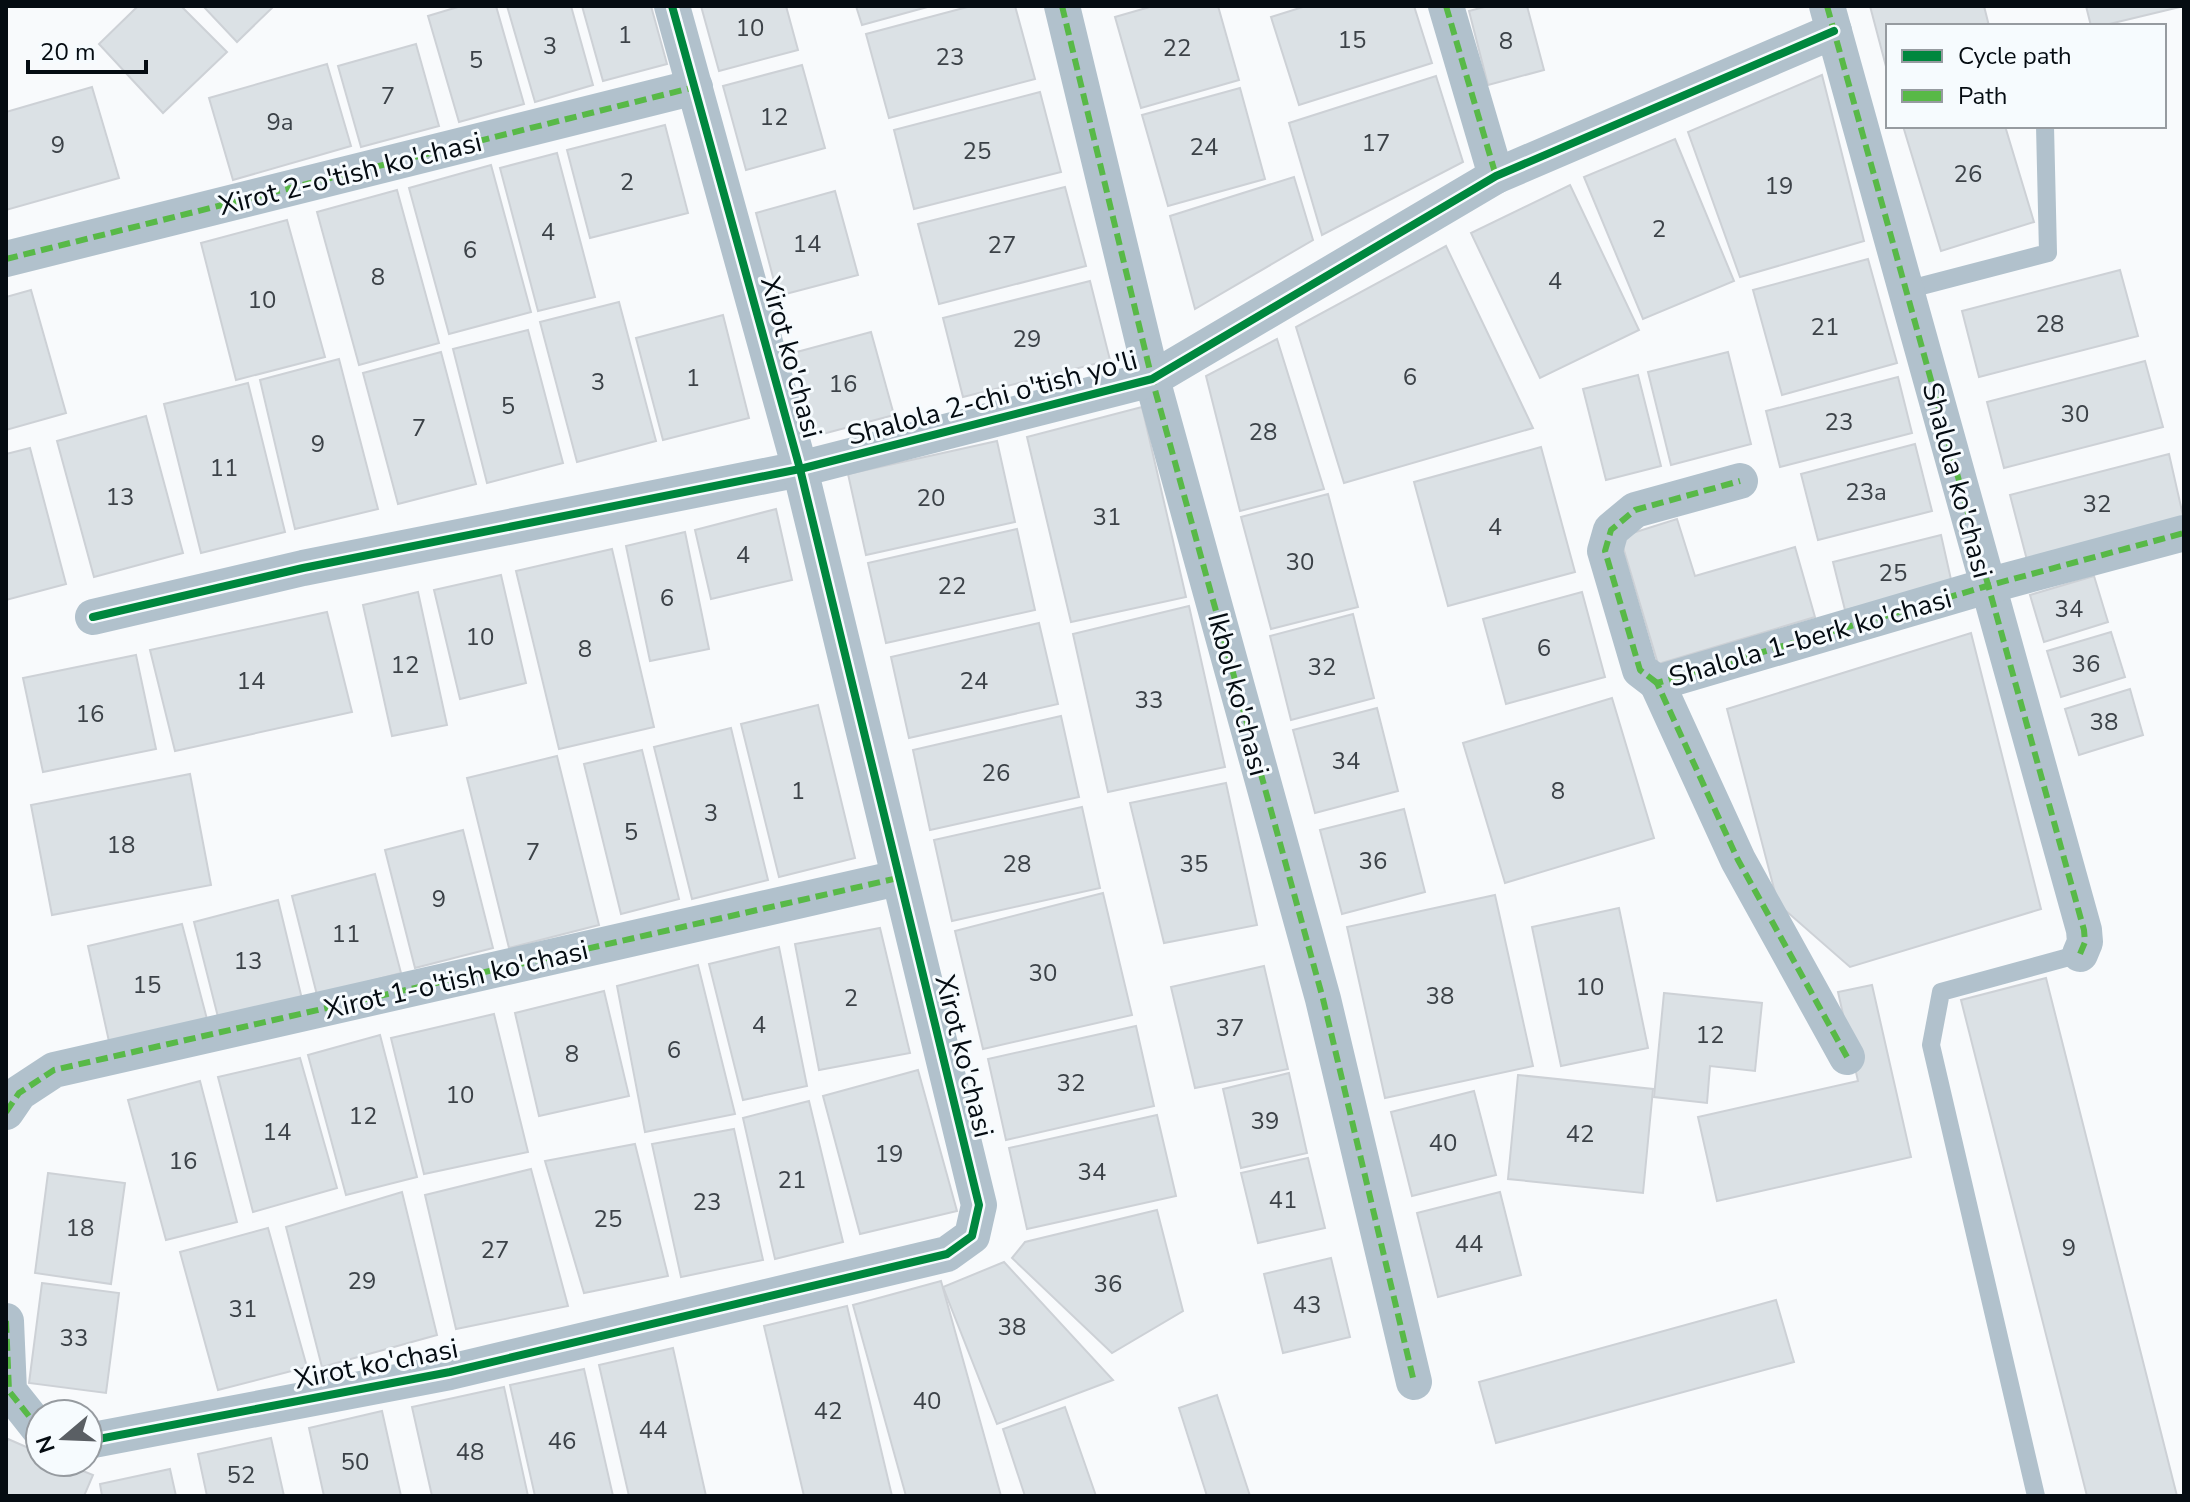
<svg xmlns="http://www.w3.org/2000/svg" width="2190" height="1502" viewBox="0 0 2190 1502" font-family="'Nunito Sans',sans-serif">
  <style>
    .building { fill: #dbe1e5; stroke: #cdd1d6; stroke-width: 2 }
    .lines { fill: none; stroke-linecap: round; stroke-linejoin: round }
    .lane { stroke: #b1c1cc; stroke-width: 18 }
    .street { stroke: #b1c1cc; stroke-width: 36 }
    .quiet { stroke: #58b947; stroke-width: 6; stroke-dasharray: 12 6; stroke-linecap: butt }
    .cycleway-casing { stroke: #f6fbfe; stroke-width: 13 }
    .cycleway { stroke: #00873e; stroke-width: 8 }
    .labels { text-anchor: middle; stroke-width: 6; stroke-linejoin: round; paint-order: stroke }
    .number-label { font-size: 24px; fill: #3c4248 }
    .street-label { font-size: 28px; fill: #050c12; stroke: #f6fbfe }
  </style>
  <rect width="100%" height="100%" fill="#f8fafc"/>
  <g class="building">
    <polygon points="138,6 181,6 227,52 163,113 99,44"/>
    <polygon points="203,6 274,6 237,42"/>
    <polygon points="461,6 496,6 524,104 459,122 428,16"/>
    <polygon points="507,6 571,6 593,85 535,102"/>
    <polygon points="582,6 651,6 667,64 603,81"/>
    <polygon points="701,6 786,6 798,50 719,71"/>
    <polygon points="856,6 931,6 862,25"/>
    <polygon points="971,6 1015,6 1035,79 889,118 866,34"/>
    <polygon points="1153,6 1218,6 1239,80 1141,108 1115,17"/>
    <polygon points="1306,6 1414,6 1432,63 1299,105 1271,17"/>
    <polygon points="1488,6 1527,6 1544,70 1488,85 1469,11"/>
    <polygon points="1870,6 1984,6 1989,26 1888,26 1888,74"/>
    <polygon points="2086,6 2184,6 2101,26 2091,26"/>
    <polygon points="416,44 439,126 361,147 338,66"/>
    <polygon points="327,64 351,146 233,180 209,98"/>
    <polygon points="802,65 825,148 746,170 723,86"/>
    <polygon points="1822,75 1864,241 1740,277 1688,132"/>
    <polygon points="1436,76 1463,162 1322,235 1289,123"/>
    <polygon points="92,87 119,178 6,210 6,112"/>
    <polygon points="1240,88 1265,179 1168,206 1142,115"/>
    <polygon points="1040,92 1061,172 914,209 894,130"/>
    <polygon points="665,125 688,213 590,238 567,150"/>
    <polygon points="1903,126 2005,126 2034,222 1941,251"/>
    <polygon points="1675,139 1734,281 1643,319 1584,177"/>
    <polygon points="557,153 595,297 538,311 500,168"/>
    <polygon points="491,165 531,312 449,334 409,188"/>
    <polygon points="1294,177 1313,240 1195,309 1170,216"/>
    <polygon points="1570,185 1639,330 1540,378 1471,233"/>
    <polygon points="1065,187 1086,266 939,304 918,224"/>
    <polygon points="397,190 439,343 359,365 317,212"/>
    <polygon points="835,191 858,275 778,296 756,213"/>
    <polygon points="287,220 325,357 236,380 201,243"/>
    <polygon points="1446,246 1533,428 1344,483 1296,327"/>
    <polygon points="1868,259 1897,363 1782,395 1753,290"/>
    <polygon points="2120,270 2138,336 1979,377 1962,311"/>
    <polygon points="1090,281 1110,360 963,397 943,318"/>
    <polygon points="31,290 66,413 6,430 6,297"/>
    <polygon points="619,302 656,441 577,462 540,322"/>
    <polygon points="723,315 749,418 663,440 636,338"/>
    <polygon points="528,330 563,463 487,483 453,349"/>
    <polygon points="871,332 894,415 815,436 793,353"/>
    <polygon points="1277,339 1324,489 1240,511 1206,376"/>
    <polygon points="441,352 476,484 398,504 363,373"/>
    <polygon points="1728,352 1751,444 1671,465 1648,372"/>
    <polygon points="339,359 378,509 295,529 260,380"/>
    <polygon points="2145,361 2163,427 2004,468 1987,402"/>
    <polygon points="1638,375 1661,466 1606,480 1583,389"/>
    <polygon points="1898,377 1912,433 1780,467 1766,411"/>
    <polygon points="248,383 285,532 201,553 164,404"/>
    <polygon points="1142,407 1186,597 1071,622 1027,437"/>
    <polygon points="146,416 183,553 94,577 57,441"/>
    <polygon points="997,441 1015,522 866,555 848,474"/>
    <polygon points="1915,444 1932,511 1818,540 1801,474"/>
    <polygon points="1541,447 1575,572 1448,606 1414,482"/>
    <polygon points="30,448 66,584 6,600 6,454"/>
    <polygon points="2169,454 2184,520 2027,560 2010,495"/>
    <polygon points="1328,494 1358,607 1271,629 1241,517"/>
    <polygon points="776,509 792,580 711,599 695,530"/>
    <polygon points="1677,519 1695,576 1795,547 1815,617 1658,664 1620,537"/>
    <polygon points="1017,529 1035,610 886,643 868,563"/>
    <polygon points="685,532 709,649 650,661 626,546"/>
    <polygon points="1941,535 1952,584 1845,610 1833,562"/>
    <polygon points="612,549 654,727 559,749 516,571"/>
    <polygon points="501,575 526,683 460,699 434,590"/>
    <polygon points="2094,576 2108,622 2044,642 2030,595"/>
    <polygon points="418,592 447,725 392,736 363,605"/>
    <polygon points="1582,592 1605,677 1506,704 1483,619"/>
    <polygon points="1189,606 1225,767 1108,792 1073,634"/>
    <polygon points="327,612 352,712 175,751 150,650"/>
    <polygon points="1353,614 1374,698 1291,720 1270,636"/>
    <polygon points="1039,623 1058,704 909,738 891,657"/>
    <polygon points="2111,632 2125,677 2061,697 2047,651"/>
    <polygon points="1971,633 2041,909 1850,967 1778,904 1727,709"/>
    <polygon points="136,655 156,749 43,772 23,678"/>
    <polygon points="2130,689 2143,735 2079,755 2065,709"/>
    <polygon points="1612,698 1654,838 1505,883 1463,743"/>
    <polygon points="818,705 855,858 779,877 741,724"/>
    <polygon points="1377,708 1398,791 1315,813 1293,730"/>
    <polygon points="1061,716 1079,797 930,830 913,750"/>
    <polygon points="731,728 768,880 692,899 654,747"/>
    <polygon points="642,750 679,899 621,914 584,764"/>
    <polygon points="557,756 599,925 509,948 467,778"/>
    <polygon points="190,774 211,885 52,915 31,805"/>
    <polygon points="1226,783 1257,925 1164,943 1130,803"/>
    <polygon points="1082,807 1100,888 952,921 934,840"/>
    <polygon points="1404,809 1425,892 1342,914 1320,830"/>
    <polygon points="463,830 493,948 415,968 385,850"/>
    <polygon points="375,874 401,973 317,995 292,896"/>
    <polygon points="1103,893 1132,1015 983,1049 955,931"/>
    <polygon points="1495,895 1533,1066 1385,1098 1347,927"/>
    <polygon points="278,900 302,999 219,1021 194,922"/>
    <polygon points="1619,908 1648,1048 1561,1066 1532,927"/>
    <polygon points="182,924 208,1023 110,1046 88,946"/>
    <polygon points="880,928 910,1053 819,1070 795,944"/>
    <polygon points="779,947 807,1086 743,1100 709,964"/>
    <polygon points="698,965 735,1114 645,1132 617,986"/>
    <polygon points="1264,966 1288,1069 1195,1088 1171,987"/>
    <polygon points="2046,978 2177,1496 2087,1496 1961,1000"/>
    <polygon points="1872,985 1911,1157 1717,1201 1698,1117 1858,1081 1838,992"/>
    <polygon points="604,991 629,1096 539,1116 515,1013"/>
    <polygon points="1664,993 1762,1003 1755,1071 1710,1066 1707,1103 1654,1097"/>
    <polygon points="494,1014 528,1152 424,1174 391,1038"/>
    <polygon points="1136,1026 1154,1106 1006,1140 988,1059"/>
    <polygon points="380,1035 417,1177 346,1195 308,1055"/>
    <polygon points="300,1058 337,1188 253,1212 218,1077"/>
    <polygon points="918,1070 957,1211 860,1234 823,1096"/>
    <polygon points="1289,1073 1307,1153 1241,1168 1223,1089"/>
    <polygon points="1518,1075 1653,1089 1643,1193 1508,1179"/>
    <polygon points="200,1081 237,1222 166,1240 128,1100"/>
    <polygon points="1474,1091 1496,1175 1412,1196 1391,1112"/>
    <polygon points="809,1101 843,1242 775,1259 743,1118"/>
    <polygon points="1157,1115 1176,1196 1027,1229 1009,1148"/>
    <polygon points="734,1129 763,1260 681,1277 652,1144"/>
    <polygon points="635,1144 668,1276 584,1293 545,1161"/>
    <polygon points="1308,1158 1325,1228 1258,1243 1241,1173"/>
    <polygon points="531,1169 568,1306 456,1329 425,1195"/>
    <polygon points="48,1173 125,1183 111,1284 35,1273"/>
    <polygon points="402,1192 437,1335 322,1367 286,1227"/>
    <polygon points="1500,1192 1521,1275 1438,1297 1417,1213"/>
    <polygon points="1157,1210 1183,1311 1112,1353 1012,1258 1025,1242"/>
    <polygon points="268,1228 307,1367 218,1390 180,1252"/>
    <polygon points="1331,1258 1350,1337 1283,1353 1264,1274"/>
    <polygon points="1004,1262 1113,1380 997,1424 943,1287"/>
    <polygon points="941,1281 1001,1496 906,1496 853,1305"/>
    <polygon points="42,1283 119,1293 106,1393 29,1383"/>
    <polygon points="1776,1300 1794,1362 1496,1443 1479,1382"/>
    <polygon points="847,1306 892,1496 804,1496 764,1326"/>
    <polygon points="673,1348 706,1496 629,1496 599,1365"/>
    <polygon points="584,1369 613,1496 535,1496 510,1385"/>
    <polygon points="504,1387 528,1496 432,1496 412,1407"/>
    <polygon points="1217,1395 1250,1496 1207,1496 1179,1408"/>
    <polygon points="1065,1407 1096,1496 1025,1496 1003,1429"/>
    <polygon points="382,1411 401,1496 324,1496 309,1428"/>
    <polygon points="271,1438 284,1496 207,1496 198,1454"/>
    <polygon points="8,1439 40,1453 40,1462 61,1462 93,1475 84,1496 6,1496 6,1445"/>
    <polygon points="170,1469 176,1496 102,1496 100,1484"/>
  </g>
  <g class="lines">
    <g class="lane">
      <polyline points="1906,290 2048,253 2045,126"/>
      <polyline points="2036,1496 1931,1045 1941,992 2080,954"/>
    </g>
    <g class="street">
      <polyline points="1062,6 1152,379 1323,999 1414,1382"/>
      <polyline points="1446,6 1496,176"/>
      <polyline points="1827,6 2084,930 2085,942 2080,954"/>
      <polyline points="6,259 695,87"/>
      <polyline points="93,617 303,568 800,469 1152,379 1496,176 1834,31"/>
      <polyline points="1657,683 1640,670 1605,551 1611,530 1635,510 1740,481"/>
      <polyline points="1847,1057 1738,860 1657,683 1987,586 2184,533"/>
      <polyline points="6,1112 19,1093 54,1070 898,878"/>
      <polyline points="6,1321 9,1391 40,1430"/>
      <polyline points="88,1441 450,1372 947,1254 972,1236 979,1205 800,469 672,6"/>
    </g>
    <g class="quiet">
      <polyline points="1062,6 1152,379 1323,999 1414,1382"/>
      <polyline points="1446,6 1496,176"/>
      <polyline points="1827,6 2084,930 2085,942 2080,954"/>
      <polyline points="6,259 695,87"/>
      <polyline points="1657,683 1640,670 1605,551 1611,530 1635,510 1740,481"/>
      <polyline points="1847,1057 1738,860 1657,683 1987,586 2184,533"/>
      <polyline points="6,1112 19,1093 54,1070 898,878"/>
      <polyline points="6,1321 9,1391 40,1430"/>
    </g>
    <defs>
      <g id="cycleway">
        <polyline points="93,617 303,568 800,469 1152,379 1496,176 1834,31"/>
        <polyline points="88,1441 450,1372 947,1254 972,1236 979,1205 800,469 672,6"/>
      </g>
    </defs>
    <use href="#cycleway" class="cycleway-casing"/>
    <use href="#cycleway" class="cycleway"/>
  </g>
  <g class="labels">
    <g class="number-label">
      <text x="750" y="36">10</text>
      <text x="625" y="43">1</text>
      <text x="1352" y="48">15</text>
      <text x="1506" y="49">8</text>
      <text x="550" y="54">3</text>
      <text x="1177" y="56">22</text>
      <text x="950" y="65">23</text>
      <text x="476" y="68">5</text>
      <text x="388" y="104">7</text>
      <text x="774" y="125">12</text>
      <text x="280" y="130">9a</text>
      <text x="1376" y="151">17</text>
      <text x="58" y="153">9</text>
      <text x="1204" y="155">24</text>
      <text x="977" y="159">25</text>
      <text x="1968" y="182">26</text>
      <text x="627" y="190">2</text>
      <text x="1779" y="194">19</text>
      <text x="1659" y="237">2</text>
      <text x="548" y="240">4</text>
      <text x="807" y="252">14</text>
      <text x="1002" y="253">27</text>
      <text x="470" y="258">6</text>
      <text x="378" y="285">8</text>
      <text x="1555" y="289">4</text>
      <text x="262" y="308">10</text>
      <text x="2050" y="332">28</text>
      <text x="1825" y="335">21</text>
      <text x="1027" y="347">29</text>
      <text x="1410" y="385">6</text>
      <text x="693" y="386">1</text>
      <text x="598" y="390">3</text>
      <text x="843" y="392">16</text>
      <text x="508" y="414">5</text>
      <text x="2075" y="422">30</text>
      <text x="1839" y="430">23</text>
      <text x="419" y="436">7</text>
      <text x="1263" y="440">28</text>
      <text x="318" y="452">9</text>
      <text x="224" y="476">11</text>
      <text x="1866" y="500">23a</text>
      <text x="120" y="505">13</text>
      <text x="931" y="506">20</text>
      <text x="2097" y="512">32</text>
      <text x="1107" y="525">31</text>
      <text x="1495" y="535">4</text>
      <text x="743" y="563">4</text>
      <text x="1300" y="570">30</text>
      <text x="1893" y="581">25</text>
      <text x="952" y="594">22</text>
      <text x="667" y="606">6</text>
      <text x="2069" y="617">34</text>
      <text x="480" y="645">10</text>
      <text x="1544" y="656">6</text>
      <text x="585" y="657">8</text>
      <text x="2086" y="672">36</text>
      <text x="405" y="673">12</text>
      <text x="1322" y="675">32</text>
      <text x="251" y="689">14</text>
      <text x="974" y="689">24</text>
      <text x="1149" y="708">33</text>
      <text x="90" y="722">16</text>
      <text x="2104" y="730">38</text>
      <text x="1346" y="769">34</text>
      <text x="996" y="781">26</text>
      <text x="798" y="799">1</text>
      <text x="1558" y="799">8</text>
      <text x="711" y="821">3</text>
      <text x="631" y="840">5</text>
      <text x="121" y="853">18</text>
      <text x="533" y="860">7</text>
      <text x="1373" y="869">36</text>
      <text x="1017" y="872">28</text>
      <text x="1194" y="872">35</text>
      <text x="439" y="907">9</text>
      <text x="346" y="942">11</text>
      <text x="248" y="969">13</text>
      <text x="1043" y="981">30</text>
      <text x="147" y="993">15</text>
      <text x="1590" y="995">10</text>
      <text x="1440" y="1004">38</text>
      <text x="851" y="1006">2</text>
      <text x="759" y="1033">4</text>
      <text x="1230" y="1036">37</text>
      <text x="1710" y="1043">12</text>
      <text x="674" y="1058">6</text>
      <text x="572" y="1062">8</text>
      <text x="1071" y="1091">32</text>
      <text x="460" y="1103">10</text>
      <text x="363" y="1124">12</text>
      <text x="1265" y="1129">39</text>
      <text x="277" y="1140">14</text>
      <text x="1580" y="1142">42</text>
      <text x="1443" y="1151">40</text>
      <text x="889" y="1162">19</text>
      <text x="183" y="1169">16</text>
      <text x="1092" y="1180">34</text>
      <text x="792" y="1188">21</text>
      <text x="1283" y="1208">41</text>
      <text x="707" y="1210">23</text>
      <text x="608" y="1227">25</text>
      <text x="80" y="1236">18</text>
      <text x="1469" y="1252">44</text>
      <text x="2069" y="1256">9</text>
      <text x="495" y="1258">27</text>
      <text x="362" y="1289">29</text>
      <text x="1108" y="1292">36</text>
      <text x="1307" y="1313">43</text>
      <text x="243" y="1317">31</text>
      <text x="1012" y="1335">38</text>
      <text x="74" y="1346">33</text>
      <text x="927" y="1409">40</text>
      <text x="828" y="1419">42</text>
      <text x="653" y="1438">44</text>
      <text x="562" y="1449">46</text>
      <text x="470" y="1460">48</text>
      <text x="355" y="1470">50</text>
      <text x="241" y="1483">52</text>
    </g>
    <g class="street-label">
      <text transform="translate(350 173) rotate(-14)" y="10">Xirot 2-o'tish ko'chasi</text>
      <text transform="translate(792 357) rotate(75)" y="10">Xirot ko'chasi</text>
      <text transform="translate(992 397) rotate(-15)" y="10">Shalola 2-chi o'tish yo'li</text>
      <text transform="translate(1958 480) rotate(75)" y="10">Shalola ko'chasi</text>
      <text transform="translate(1810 637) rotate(-16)" y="10">Shalola 1-berk ko'chasi</text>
      <text transform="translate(1239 694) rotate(75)" y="10">Ikbol ko'chasi</text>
      <text transform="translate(456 979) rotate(-13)" y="10">Xirot 1-o'tish ko'chasi</text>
      <text transform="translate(965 1056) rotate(76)" y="10">Xirot ko'chasi</text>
      <text transform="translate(376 1363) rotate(-11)" y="10">Xirot ko'chasi</text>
    </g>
  </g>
  <rect width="2190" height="1502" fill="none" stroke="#050c12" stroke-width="16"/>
  <rect x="1886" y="24" width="280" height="104" fill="#f6fbfe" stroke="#969ba0" stroke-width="2"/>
  <rect x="1902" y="50" width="40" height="12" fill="#00873e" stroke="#969ba0" stroke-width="2"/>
  <text x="1958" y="64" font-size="24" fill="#050c12">Cycle path</text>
  <rect x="1902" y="90" width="40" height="12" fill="#58b947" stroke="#969ba0" stroke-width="2"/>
  <text x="1958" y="104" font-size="24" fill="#050c12">Path</text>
  <g transform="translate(64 1438) rotate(251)"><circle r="38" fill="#f6fbfe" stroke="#969ba0" stroke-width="2"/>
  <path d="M0-6L14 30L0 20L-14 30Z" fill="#5a5f64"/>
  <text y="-12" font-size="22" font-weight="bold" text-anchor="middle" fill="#050c12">N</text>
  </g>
  <path d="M28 60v12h118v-12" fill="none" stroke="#050c12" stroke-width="4"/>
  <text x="40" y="60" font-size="24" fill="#050c12" stroke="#f6fbfe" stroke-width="6" paint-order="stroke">20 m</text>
</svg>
